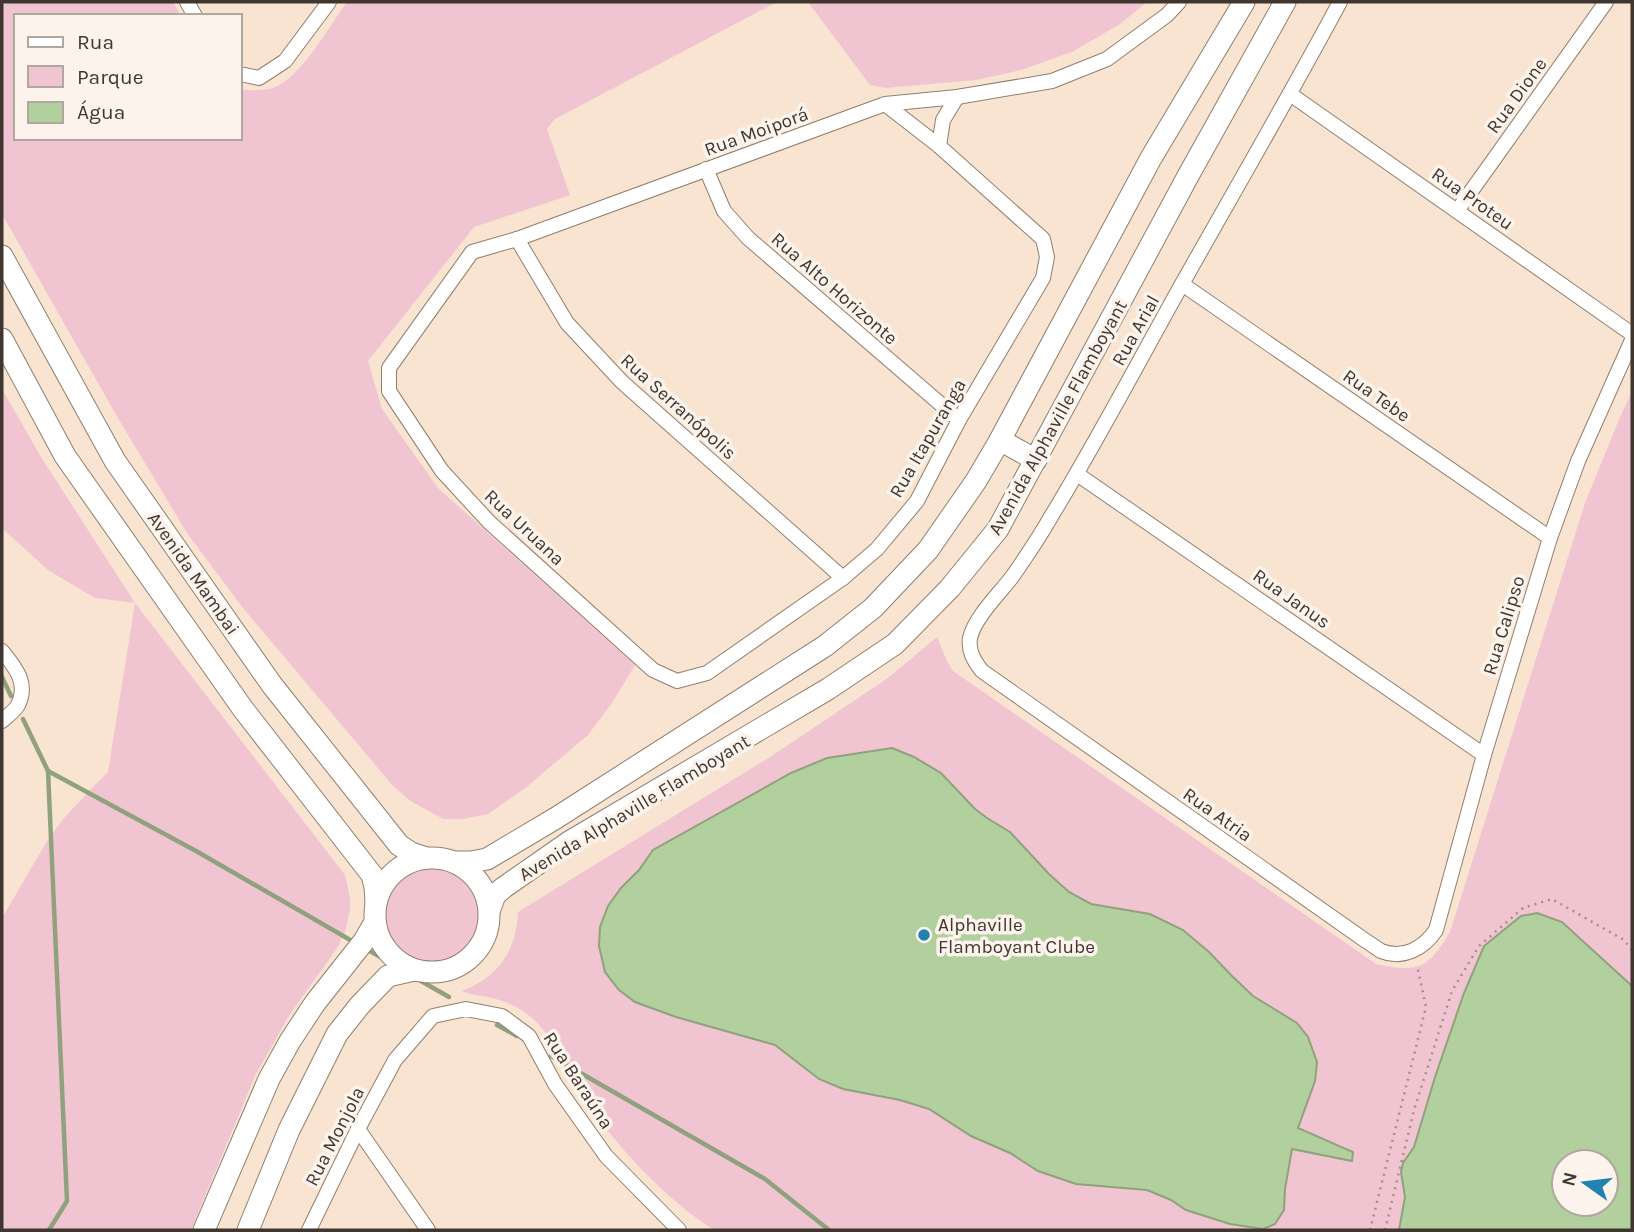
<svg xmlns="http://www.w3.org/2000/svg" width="1634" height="1232" viewBox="0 0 1634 1232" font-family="Karla,sans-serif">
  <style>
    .green { fill: #f1c4d1; fill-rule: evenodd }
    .water { fill: #b2d09e; stroke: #90a27d; stroke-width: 2; fill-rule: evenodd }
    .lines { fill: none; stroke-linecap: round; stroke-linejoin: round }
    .stream { stroke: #90a27d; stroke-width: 4.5 }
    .street-casing { stroke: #917f6e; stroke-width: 16 }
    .secondary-casing { stroke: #917f6e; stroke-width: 23 }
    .path { stroke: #a19284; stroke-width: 2.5; stroke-dasharray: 2 5; stroke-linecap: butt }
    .street { stroke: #fff; stroke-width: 14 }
    .secondary { stroke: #fff; stroke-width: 21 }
    .poi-dot { fill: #2383af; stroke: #fcf4ec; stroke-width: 2.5 }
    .labels { text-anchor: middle; stroke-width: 7; stroke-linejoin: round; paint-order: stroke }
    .street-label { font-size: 19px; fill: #3f372f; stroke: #fcf4ec }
    .poi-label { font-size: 19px; fill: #3f372f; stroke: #fcf4ec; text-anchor: start }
  </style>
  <rect width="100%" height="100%" fill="#f9e4d1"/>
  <g class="green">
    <path d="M2 2H173L181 16H16V138H240V90C250 90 262 91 273 88 301 78 329 26 347 2H777L555 119 547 129 570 195 474 227 368 361 382 409 438 488 635 665 612 703 588 735 524 789 488 814 463 819H443L409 800 393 786 243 608 187 533 119 420 2 214Z"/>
    <polygon points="808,2 1147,2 1120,24 1072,52 1021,70 976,80 885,88 870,85"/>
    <polygon points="2,389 41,457 135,603 345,875 350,898 350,910 345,932 336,950 290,1014 255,1076 191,1230 2,1230 2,918 47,841 64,818 93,787 108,772 135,603 95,598 48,570 3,529 2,527"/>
    <path d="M1632 392V1230H714C668 1201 616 1147 587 1101 570 1075 555 1037 531 1017 519 1007 503 1000 488 997 478 995 471 995 462 991 499 977 516 951 518 912L770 757 888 678 937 637 947 661 953 671 1376 964C1418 973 1428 969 1450 932L1585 503 1620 417ZM1564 1162H1606V1204H1564Z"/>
    <circle cx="432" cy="915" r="48"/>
  </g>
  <g class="water">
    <polygon points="892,748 914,757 941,773 975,809 987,818 1010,832 1049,874 1069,892 1091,904 1150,914 1183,930 1209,952 1232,976 1253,996 1297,1023 1308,1037 1317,1062 1315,1081 1298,1128 1353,1152 1352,1161 1292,1149 1285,1189 1284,1210 1275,1224 1263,1229 1230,1224 1186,1210 1171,1200 1147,1190 1076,1184 1038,1171 1010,1153 971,1136 929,1109 900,1100 843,1089 819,1079 775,1045 676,1017 635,1002 619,990 605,972 599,946 600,927 608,906 621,888 639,870 653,850 791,773 827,758"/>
    <path d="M1537 913 1562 922 1632 986V1230H1399L1405 1197 1401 1172 1403 1163 1414 1147 1435 1077 1464 993 1484 946 1521 916ZM1564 1162H1606V1204H1564Z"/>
  </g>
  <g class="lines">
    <g class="stream">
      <polyline points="2,677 11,696"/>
      <polyline points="23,719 48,771 67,1201 49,1230"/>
      <polyline points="48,771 196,851 352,941"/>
      <polyline points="368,950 384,959"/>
      <polyline points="421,981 449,997"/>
      <polyline points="497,1025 517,1036"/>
      <polyline points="551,1056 765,1179 829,1230"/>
    </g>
    <defs>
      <g id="street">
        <polyline points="187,2 195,16"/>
        <path d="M1340 2C1289 97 1235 190 1182 284 1139 361 1098 439 1052 515 1040 536 1026 557 1012 577 999 594 975 617 970 638 968 651 974 661 982 671L1366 941C1371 944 1376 948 1381 951 1403 960 1424 948 1436 930L1484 755 1550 538 1578 461 1632 340"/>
        <polyline points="240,74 259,78 285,61 329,2"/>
        <polyline points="1290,94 1632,334"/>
        <polyline points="885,104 939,146 1043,239 1047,257 1043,278 959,420 917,501 877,549 843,578 707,673 677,681 653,670 489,522 442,471 389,391 389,368 472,252 517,239 885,104 957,97 1052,81 1107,59 1167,15 1179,2"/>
        <polyline points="939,146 943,120 957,97"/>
        <polyline points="706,169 724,211 748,238 959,420"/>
        <polyline points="1457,211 1606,2"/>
        <polyline points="517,239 567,323 622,382 843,578"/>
        <polyline points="1182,284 1550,538"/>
        <polyline points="1077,474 1484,755"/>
        <path d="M2 651C15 667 29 683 18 705 15 711 7 716 2 721"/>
        <polyline points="358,1129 428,1230"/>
        <polyline points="309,1230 358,1129 395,1060 433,1016 466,1009 502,1016 529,1036 555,1084 606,1156 679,1230"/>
      </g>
      <g id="secondary">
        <polyline points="2,256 115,461 272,685 399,845 411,853 426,858"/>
        <polyline points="2,339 65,456 243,709 372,875 375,887 376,902"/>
        <polyline points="1000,440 1036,460"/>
        <circle cx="432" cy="915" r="57"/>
        <polyline points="457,862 471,862 487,859 556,818 825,646 873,608 928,550 976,481 1000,440 1151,158 1244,2"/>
        <polyline points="490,909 495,895 503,888 569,842 828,689 895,644 950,588 998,529 1188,176 1285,2"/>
        <polyline points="204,1230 269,1079 290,1041 315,1003 364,941 375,922"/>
        <polyline points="248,1230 289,1130 337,1034 360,1005 388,976 414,970"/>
      </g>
    </defs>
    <use href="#street" class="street-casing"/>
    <use href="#secondary" class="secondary-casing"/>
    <g class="path">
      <polyline points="1370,1230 1426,1007 1417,965"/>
      <polyline points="1385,1230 1414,1110 1452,991 1479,946 1523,908 1552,899 1624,940 1632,950"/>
    </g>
    <use href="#street" class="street"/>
    <use href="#secondary" class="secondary"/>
  </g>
  <circle class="poi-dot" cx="924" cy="935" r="7"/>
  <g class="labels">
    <g class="street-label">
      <text transform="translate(1516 95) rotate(-54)" y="7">Rua Dione</text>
      <text transform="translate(756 131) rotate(-20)" y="7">Rua Moiporá</text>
      <text transform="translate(1473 198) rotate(35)" y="7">Rua Proteu</text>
      <text transform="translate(835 288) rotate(41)" y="7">Rua Alto Horizonte</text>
      <text transform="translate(1135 330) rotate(-61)" y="7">Rua Arial</text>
      <text transform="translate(1377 395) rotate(35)" y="7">Rua Tebe</text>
      <text transform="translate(679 406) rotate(42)" y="7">Rua Serranópolis</text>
      <text transform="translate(1057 417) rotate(-61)" y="7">Avenida Alphaville Flamboyant</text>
      <text transform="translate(927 438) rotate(-60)" y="7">Rua Itapuranga</text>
      <text transform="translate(525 527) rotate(43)" y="7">Rua Uruana</text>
      <text transform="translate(194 573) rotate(55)" y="7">Avenida Mambai</text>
      <text transform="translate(1292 598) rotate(35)" y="7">Rua Janus</text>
      <text transform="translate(1503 625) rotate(-73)" y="7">Rua Calipso</text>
      <text transform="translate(634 807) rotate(-31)" y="7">Avenida Alphaville Flamboyant</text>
      <text transform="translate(1218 814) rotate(35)" y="7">Rua Atria</text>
      <text transform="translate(579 1080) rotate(57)" y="7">Rua Baraúna</text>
      <text transform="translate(334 1136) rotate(-63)" y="7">Rua Monjola</text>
    </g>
    <g class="poi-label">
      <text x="938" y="931">Alphaville<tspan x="938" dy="22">Flamboyant Clube</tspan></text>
    </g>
  </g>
  <rect width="1634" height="1232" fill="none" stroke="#3f372f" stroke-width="7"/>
  <rect x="14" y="14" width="228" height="126" fill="#fcf4ec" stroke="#b0a8a0" stroke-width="2"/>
  <rect x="28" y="37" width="35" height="10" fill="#ffffff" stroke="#b0a8a0" stroke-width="2"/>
  <text x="77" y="49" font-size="21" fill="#3f372f">Rua</text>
  <rect x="28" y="66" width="35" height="21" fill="#f1c4d1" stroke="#b0a8a0" stroke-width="2"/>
  <text x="77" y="84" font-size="21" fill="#3f372f">Parque</text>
  <rect x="28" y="102" width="35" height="21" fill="#b2d09e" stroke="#b0a8a0" stroke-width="2"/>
  <text x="77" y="119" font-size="21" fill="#3f372f">Água</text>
  <g transform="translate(1585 1183) rotate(284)"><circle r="33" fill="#fcf4ec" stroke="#b0a8a0" stroke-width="2"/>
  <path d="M0-5L12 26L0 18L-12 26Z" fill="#2383af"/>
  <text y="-10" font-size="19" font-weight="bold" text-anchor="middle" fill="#3f372f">N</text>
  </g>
</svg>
